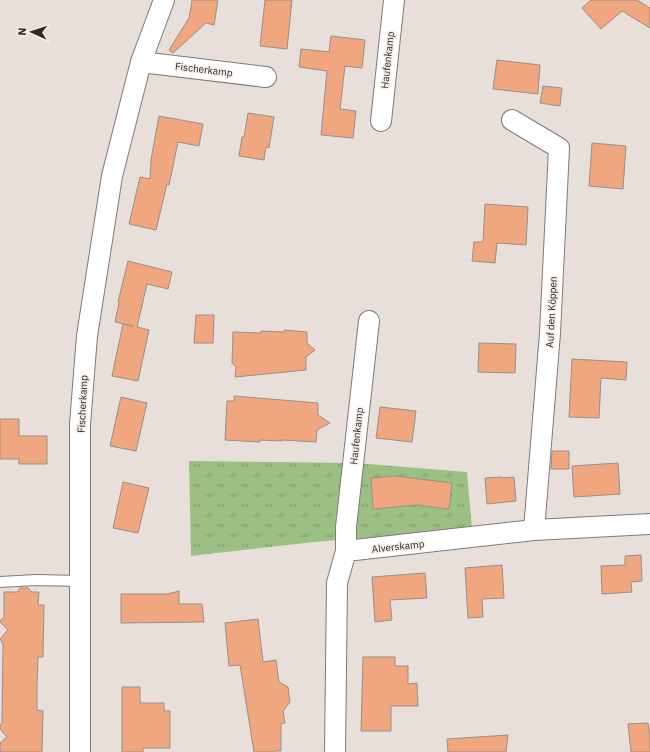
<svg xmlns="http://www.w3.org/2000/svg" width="650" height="752" viewBox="0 0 650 752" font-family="'IBM Plex Sans',sans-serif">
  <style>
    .grass { fill: url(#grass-tufts) }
    .building { fill: #f0a67e; stroke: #988f8a }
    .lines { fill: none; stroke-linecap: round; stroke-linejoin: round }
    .service-casing { stroke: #827974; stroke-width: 12 }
    .minor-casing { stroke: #827974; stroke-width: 22 }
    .service { stroke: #fff; stroke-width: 10 }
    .minor { stroke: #fff; stroke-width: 20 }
    .labels { text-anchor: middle; stroke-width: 3; stroke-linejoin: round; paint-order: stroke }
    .street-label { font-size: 10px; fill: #2b2826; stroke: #f7ede8 }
  </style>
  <defs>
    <pattern id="grass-tufts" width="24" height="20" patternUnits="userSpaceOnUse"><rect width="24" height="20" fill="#9cc083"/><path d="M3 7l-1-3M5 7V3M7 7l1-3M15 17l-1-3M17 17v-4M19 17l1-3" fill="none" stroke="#7f9c6b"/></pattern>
  </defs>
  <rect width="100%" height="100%" fill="#e9dfda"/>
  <polygon class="grass" points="189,461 355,463 467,472 472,529 314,542 191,556"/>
  <g class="building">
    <polygon points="192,0 218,0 214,25 206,23 173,53 169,50 189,18"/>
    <polygon points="265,0 292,0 287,49 260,46"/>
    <polygon points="591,0 637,0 650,8 650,28 622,11 601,29 582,8"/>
    <polygon points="331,36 365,40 362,68 345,66 340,109 356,111 353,138 321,135 327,71 299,67 301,49 329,52"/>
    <polygon points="497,60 540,65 538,94 493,89"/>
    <polygon points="543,86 562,88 560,106 540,103"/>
    <polygon points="248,113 274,117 269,148 266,147 264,160 239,156 242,137 244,137"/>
    <polygon points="159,116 203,124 199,146 178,142 169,185 167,184 156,230 129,224 140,177 150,179 151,160"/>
    <polygon points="592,143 626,146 623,189 589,186"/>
    <polygon points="485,204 528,207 526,245 497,243 495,263 472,261 474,242 483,242"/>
    <polygon points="128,261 172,272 168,289 147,284 137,327 149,330 138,381 112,376 123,324 133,326 115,322 119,303 118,302"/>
    <polygon points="196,315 214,315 213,343 194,343"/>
    <polygon points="284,330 307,332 307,343 315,350 306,357 306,370 235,377 236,367 232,363 233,332 261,333 261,331 284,332"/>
    <polygon points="479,343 516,344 515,373 478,372"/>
    <polygon points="572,359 627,362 626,380 601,378 599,418 569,417"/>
    <polygon points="234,396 318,403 318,415 330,423 317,430 316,442 282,440 282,441 260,440 260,442 225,440 227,401 234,401"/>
    <polygon points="121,397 147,403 136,451 110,446"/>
    <polygon points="380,407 416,411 412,442 376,438"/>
    <polygon points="0,419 19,419 19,436 47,436 47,464 19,464 19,459 0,459"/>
    <polygon points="552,451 569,451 569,469 551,469"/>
    <polygon points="618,463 620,494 574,497 572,466"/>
    <polygon points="396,476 452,483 449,509 416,505 373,509 371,478"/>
    <polygon points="502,477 502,478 514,477 516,501 487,504 485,478"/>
    <polygon points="123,482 149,488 138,533 113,528"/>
    <polygon points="641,555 642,581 631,582 632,592 602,594 601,566 625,565 625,556"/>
    <polygon points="502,565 504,598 482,599 483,617 468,618 465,568"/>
    <polygon points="425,573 427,598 390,600 392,620 375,622 372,577"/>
    <polygon points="20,588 28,588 32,592 39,592 38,605 44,605 43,657 38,657 37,685 37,710 43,711 42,752 0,752 0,743 7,737 0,729 0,725 2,723 3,644 0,639 8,630 0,622 0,621 4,617 4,592 17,592"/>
    <polygon points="179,591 179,604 202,604 204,622 121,623 121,594 167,594"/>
    <polygon points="258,619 263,662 276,660 279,682 288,687 290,702 283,711 285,723 281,724 281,751 274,751 274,752 254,752 240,665 229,666 225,623"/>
    <polygon points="363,657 395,657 395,666 408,666 408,684 417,683 418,706 391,706 391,731 361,731"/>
    <polygon points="122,687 140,687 140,703 164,703 164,711 170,711 170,748 143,748 143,752 122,752"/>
    <polygon points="648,723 650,736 650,752 631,752 628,724"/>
    <polygon points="508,735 506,752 448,752 447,739"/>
  </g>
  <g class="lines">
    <defs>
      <polyline id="service" points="0,582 36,580 80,581"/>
      <g id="minor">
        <polyline points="141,62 266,77"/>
        <polyline points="512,120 559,148 550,333 534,530"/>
        <polyline points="381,121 394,0"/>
        <polyline points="346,551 346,527 369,321"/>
        <polyline points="80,752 80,424 87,336 112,176 141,62 164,0"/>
        <polyline points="335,752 337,583 346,551 534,530 650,524"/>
      </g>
    </defs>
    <use href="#service" class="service-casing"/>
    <use href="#minor" class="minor-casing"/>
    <use href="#service" class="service"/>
    <use href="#minor" class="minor"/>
  </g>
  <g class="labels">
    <g class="street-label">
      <text transform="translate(387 60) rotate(-84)" y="4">Haufenkamp</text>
      <text transform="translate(204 69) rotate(7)" y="4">Fischerkamp</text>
      <text transform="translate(551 312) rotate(-87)" y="4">Auf den Köppen</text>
      <text transform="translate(82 404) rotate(-87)" y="4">Fischerkamp</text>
      <text transform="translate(356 436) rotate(-84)" y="4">Haufenkamp</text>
      <text transform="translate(398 546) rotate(-6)" y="4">Alverskamp</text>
    </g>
  </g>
  <g transform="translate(32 32) rotate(273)" stroke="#f7ede8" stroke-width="3" paint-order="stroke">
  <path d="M0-3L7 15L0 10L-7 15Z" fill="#2b2826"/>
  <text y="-6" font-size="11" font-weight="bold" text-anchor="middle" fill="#2b2826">N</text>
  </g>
</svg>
